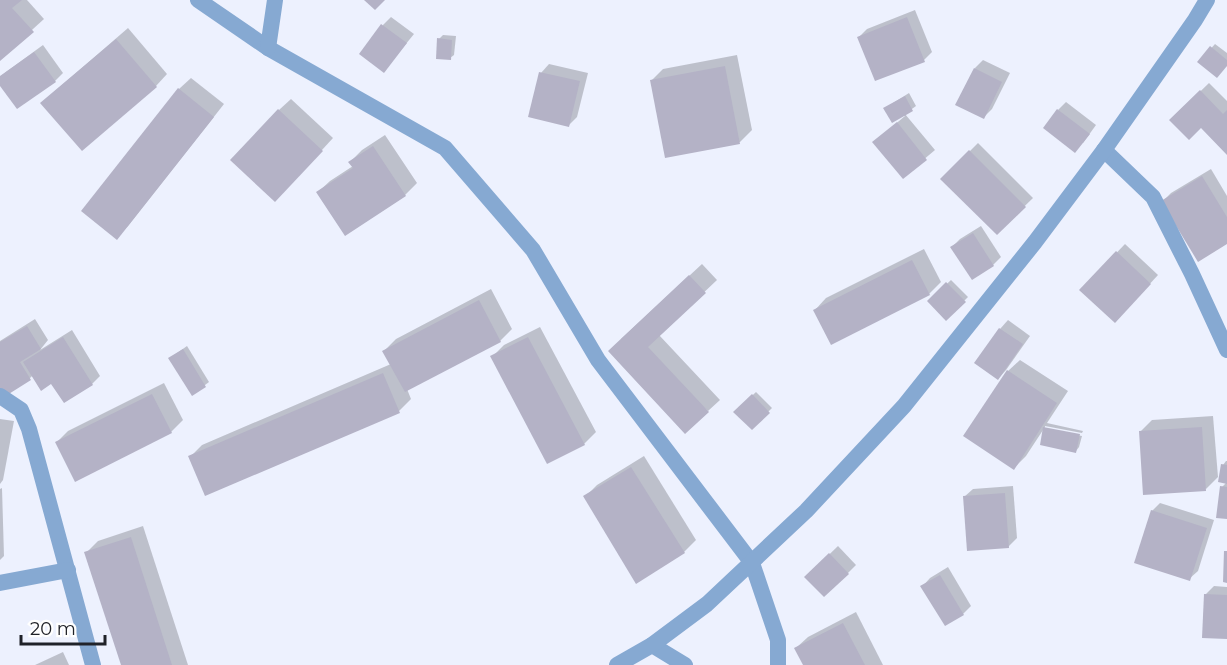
<svg xmlns="http://www.w3.org/2000/svg" width="1227" height="665" viewBox="0 0 1227 665" font-family="Montserrat,sans-serif">
  <style>
    .shadow { fill: #0003 }
    .building { fill: #b4b2c6 }
    .lines { fill: none; stroke-linecap: round; stroke-linejoin: round }
    .minor { stroke: #86a9d2; stroke-width: 16 }
    .tertiary { stroke: #86a9d2; stroke-width: 16 }
  </style>
  <rect width="100%" height="100%" fill="#edf1fe"/>
  <g class="shadow">
    <polygon points="0,0 27,0 44,19 0,59"/>
    <polygon points="915,10 932,52 924,60 859,37 867,29"/>
    <polygon points="391,17 414,34 384,71 383,25"/>
    <polygon points="128,28 167,74 156,86 54,92"/>
    <polygon points="443,35 456,36 454,55 450,58 439,39"/>
    <polygon points="1215,44 1227,53 1227,64 1199,62"/>
    <polygon points="43,45 63,73 55,81 0,83 0,77 6,72"/>
    <polygon points="737,55 752,130 740,142 666,156 652,80 663,69"/>
    <polygon points="983,60 1010,73 992,109 984,117 975,68"/>
    <polygon points="549,64 588,73 577,117 569,125 541,73"/>
    <polygon points="191,78 224,104 128,226 116,238 179,89"/>
    <polygon points="1209,83 1227,101 1227,153 1201,126 1171,120"/>
    <polygon points="909,93 916,106 905,114 935,150 903,177 874,142 905,116 885,108"/>
    <polygon points="291,99 333,138 287,188 279,110"/>
    <polygon points="1066,102 1096,125 1083,143 1058,110"/>
    <polygon points="385,135 417,183 405,195 318,192 330,181 353,166 350,162 362,150"/>
    <polygon points="978,143 1033,198 997,233 942,179"/>
    <polygon points="1211,169 1227,196 1227,243 1163,201 1171,193"/>
    <polygon points="981,226 1001,257 993,265 952,247 960,239"/>
    <polygon points="1125,244 1158,275 1123,313 1081,290"/>
    <polygon points="924,249 941,282 929,294 815,310 826,298"/>
    <polygon points="702,264 717,280 659,335 720,400 708,411 621,339"/>
    <polygon points="951,280 968,297 946,319 929,301"/>
    <polygon points="491,289 512,329 500,341 407,389 411,399 399,411 206,494 190,457 202,445 391,364 384,351 396,339"/>
    <polygon points="35,319 48,340 40,350 72,330 100,376 92,384 65,401 52,382 33,375 30,378 0,388 0,341"/>
    <polygon points="1008,320 1030,336 1006,370 998,379 976,363 1000,329"/>
    <polygon points="540,327 596,432 584,444 492,357 504,345"/>
    <polygon points="187,346 209,382 193,394 170,358"/>
    <polygon points="1020,360 1068,391 1047,423 1083,431 1082,433 1045,426 1045,429 1082,436 1079,447 1076,451 1041,444 1045,427 1026,456 1014,468 1008,371"/>
    <polygon points="164,383 183,420 171,432 56,443 68,431"/>
    <polygon points="756,392 772,408 752,428 735,412"/>
    <polygon points="1213,416 1218,477 1206,489 1140,432 1152,420"/>
    <polygon points="0,419 14,421 3,480 0,484"/>
    <polygon points="644,456 696,540 684,552 637,581 585,497 597,485"/>
    <polygon points="1226,461 1227,461 1227,518 1222,487 1227,482 1223,465"/>
    <polygon points="1013,486 1017,538 1008,547 964,497 973,489"/>
    <polygon points="2,488 4,556 0,560 0,489"/>
    <polygon points="1160,503 1214,520 1198,571 1189,579 1152,511"/>
    <polygon points="143,526 188,665 122,665 86,553 98,541"/>
    <polygon points="838,546 856,565 848,573 806,577"/>
    <polygon points="948,567 971,606 963,614 945,624 922,587 930,578"/>
    <polygon points="1214,586 1227,587 1227,638 1205,595"/>
    <polygon points="856,612 883,665 805,665 796,648 808,637"/>
    <polygon points="63,652 69,665 35,665"/>
  </g>
  <g class="building">
    <polygon points="0,0 22,0 12,8 34,32 0,61"/>
    <polygon points="364,0 385,0 375,10"/>
    <polygon points="907,17 925,62 875,81 857,37"/>
    <polygon points="381,24 407,43 384,73 359,54"/>
    <polygon points="437,38 452,40 451,60 436,59"/>
    <polygon points="116,39 157,87 82,151 40,103"/>
    <polygon points="1210,46 1227,60 1227,66 1217,78 1197,62"/>
    <polygon points="34,52 56,82 17,109 0,86 0,76"/>
    <polygon points="725,66 740,144 665,158 650,80"/>
    <polygon points="974,68 1002,82 984,119 955,105"/>
    <polygon points="539,72 580,81 569,127 528,117"/>
    <polygon points="178,88 214,117 117,240 81,211"/>
    <polygon points="1200,90 1223,114 1227,110 1227,155 1201,128 1189,140 1169,120"/>
    <polygon points="905,96 913,111 892,123 883,108"/>
    <polygon points="278,109 323,151 275,202 230,160"/>
    <polygon points="1057,109 1090,134 1075,153 1043,128"/>
    <polygon points="897,122 927,160 903,179 872,142"/>
    <polygon points="373,146 406,196 345,236 316,192 353,168 348,162"/>
    <polygon points="969,150 1026,207 997,235 940,179"/>
    <polygon points="1202,176 1227,217 1227,244 1198,262 1161,201"/>
    <polygon points="973,233 994,266 972,280 950,247"/>
    <polygon points="1116,251 1151,284 1115,323 1079,290"/>
    <polygon points="912,260 930,295 831,345 813,310"/>
    <polygon points="689,275 706,293 648,347 709,412 685,434 608,351"/>
    <polygon points="946,282 966,302 946,321 927,301"/>
    <polygon points="479,300 501,342 405,392 382,351"/>
    <polygon points="27,326 41,349 20,362 31,380 4,397 0,391 0,342"/>
    <polygon points="999,328 1023,344 998,380 974,363"/>
    <polygon points="63,337 93,385 64,403 51,384 41,391 23,362"/>
    <polygon points="528,337 585,445 547,464 490,356"/>
    <polygon points="183,349 206,387 192,396 168,358"/>
    <polygon points="1007,370 1057,403 1014,470 963,436"/>
    <polygon points="383,373 400,413 205,496 188,456"/>
    <polygon points="152,394 172,433 75,482 55,442"/>
    <polygon points="752,394 770,413 752,430 733,412"/>
    <polygon points="1043,427 1080,434 1076,453 1040,445"/>
    <polygon points="1202,427 1206,491 1143,495 1139,431"/>
    <polygon points="1221,464 1227,465 1227,484 1218,482"/>
    <polygon points="631,467 685,553 636,584 583,496"/>
    <polygon points="1220,486 1227,487 1227,519 1216,518"/>
    <polygon points="1005,493 1009,548 967,551 963,496"/>
    <polygon points="1151,510 1207,528 1190,581 1134,563"/>
    <polygon points="131,537 172,665 121,665 84,552"/>
    <polygon points="1224,551 1227,551 1227,583 1223,582"/>
    <polygon points="829,553 849,574 824,597 804,577"/>
    <polygon points="940,575 964,615 945,626 920,586"/>
    <polygon points="1204,594 1227,595 1227,639 1202,638"/>
    <polygon points="843,623 865,665 803,665 794,648"/>
  </g>
  <g class="lines">
    <g class="minor">
      <polyline points="198,0 268,48 445,148 533,250 598,360 752,563"/>
      <polyline points="268,48 275,0"/>
      <polyline points="1104,150 1153,197 1192,274 1227,350"/>
      <polyline points="0,396 21,410 29,429 93,665"/>
      <polyline points="0,583 68,570"/>
    </g>
    <g class="tertiary">
      <polyline points="752,563 778,640 778,665"/>
      <polyline points="652,645 685,665"/>
      <polyline points="617,665 652,645 707,604 806,511 904,406 1035,242 1104,150 1195,20 1207,0"/>
    </g>
  </g>
  <path d="M21 635v9h84v-9" fill="none" stroke="#202229" stroke-width="3"/>
  <text x="30" y="635" font-size="18" fill="#202229" stroke="#ffffff" stroke-width="4.5" paint-order="stroke">20 m</text>
</svg>
